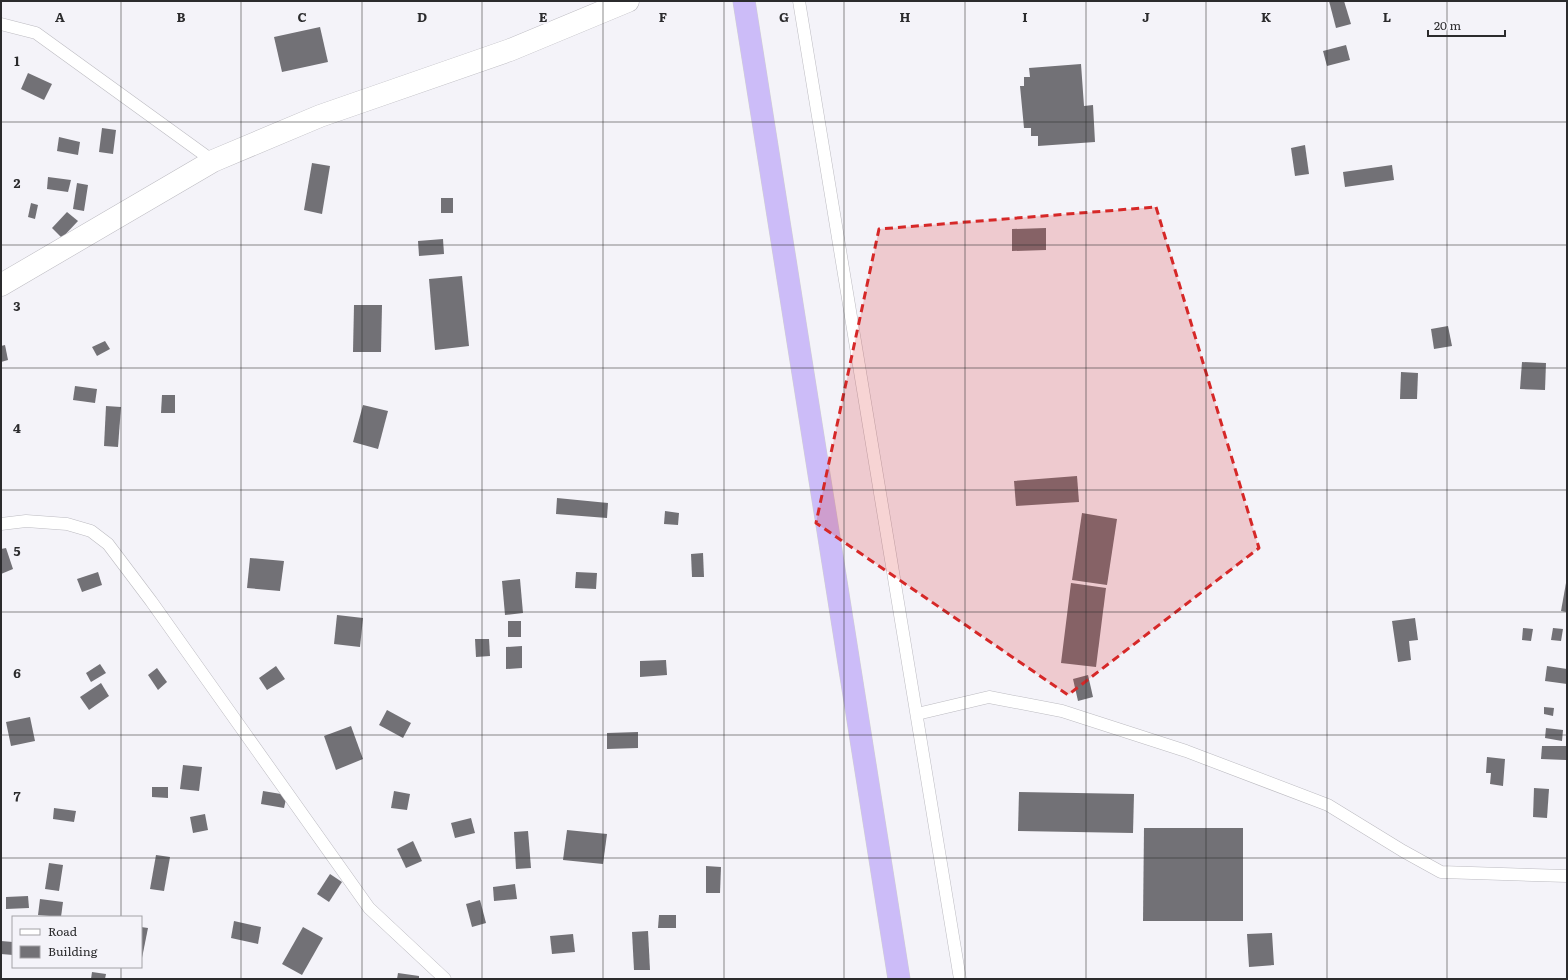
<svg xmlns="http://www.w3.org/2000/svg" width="1568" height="980" viewBox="0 0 1568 980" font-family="Literata,serif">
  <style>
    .building { fill: #727176 }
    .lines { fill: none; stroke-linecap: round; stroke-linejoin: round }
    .service-casing { stroke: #bcbbc1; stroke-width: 13 }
    .minor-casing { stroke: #bcbbc1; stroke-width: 23 }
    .trunk-casing { stroke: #d0d0d1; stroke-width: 23 }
    .service { stroke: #fff; stroke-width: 12 }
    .minor { stroke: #fff; stroke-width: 22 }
    .trunk { stroke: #ccbcf8; stroke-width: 22 }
    .marked { fill: #d62828; fill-opacity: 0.2; stroke: #d62828; stroke-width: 3; stroke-dasharray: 8 5; stroke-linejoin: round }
    .grid { fill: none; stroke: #2b2b2d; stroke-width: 1; stroke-opacity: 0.55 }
    .grid-label { font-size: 13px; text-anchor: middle; font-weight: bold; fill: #2b2b2d; stroke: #f4f3f9; stroke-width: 4; stroke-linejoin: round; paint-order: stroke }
  </style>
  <rect width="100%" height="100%" fill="#f4f3f9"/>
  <g class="building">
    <polygon points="1329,1 1344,1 1351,24 1336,28"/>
    <polygon points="320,27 328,62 282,72 274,37"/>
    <polygon points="1346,45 1350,60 1327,66 1323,51"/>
    <polygon points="1081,64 1084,106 1093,105 1095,142 1038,146 1038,136 1031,136 1031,128 1024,128 1020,86 1024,86 1024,77 1030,77 1029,68"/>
    <polygon points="28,73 52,84 44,100 21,89"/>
    <polygon points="102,128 116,130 113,154 99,152"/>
    <polygon points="59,137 80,142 78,155 57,151"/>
    <polygon points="1305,145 1309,174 1295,176 1291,148"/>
    <polygon points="312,163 330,166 322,214 304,210"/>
    <polygon points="1392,165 1394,180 1345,187 1343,172"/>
    <polygon points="48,177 71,180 68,192 47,189"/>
    <polygon points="77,183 88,185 84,211 73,209"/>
    <rect x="441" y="198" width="12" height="15"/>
    <polygon points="31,203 38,205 35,219 28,217"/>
    <polygon points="67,212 78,221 62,238 52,228"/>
    <polygon points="1046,228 1046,250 1012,251 1012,229"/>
    <polygon points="443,239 444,254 419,256 418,241"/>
    <polygon points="462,276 469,346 435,350 429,279"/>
    <polygon points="354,305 382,305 381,352 353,352"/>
    <polygon points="1448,326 1452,346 1434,349 1431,329"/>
    <polygon points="105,341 110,349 97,356 92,347"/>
    <polygon points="5,345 8,360 1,362 1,346"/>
    <polygon points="1522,362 1546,363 1545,390 1520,389"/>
    <polygon points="1401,372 1418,373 1417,399 1400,399"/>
    <polygon points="75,386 97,389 95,403 73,400"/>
    <polygon points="162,395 175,395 175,413 161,413"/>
    <polygon points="363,405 388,411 378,449 353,442"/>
    <polygon points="106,406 121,407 118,447 104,446"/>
    <polygon points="1077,476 1079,502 1016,506 1014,481"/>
    <polygon points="557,498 608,503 607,518 556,514"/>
    <polygon points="665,511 679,513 678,525 664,524"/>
    <polygon points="1082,513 1117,519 1107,585 1072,580"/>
    <polygon points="6,548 13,569 1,574 1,549"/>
    <polygon points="703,553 704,577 692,577 691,554"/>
    <polygon points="250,558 284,561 280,591 247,588"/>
    <polygon points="98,572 102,585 82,592 77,579"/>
    <polygon points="576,572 597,573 596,589 575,588"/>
    <polygon points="520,579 523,613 505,615 502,581"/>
    <polygon points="1071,583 1106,588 1096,667 1061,663"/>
    <polygon points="1566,583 1567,583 1567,612 1561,611"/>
    <polygon points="337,615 363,618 360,647 334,644"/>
    <polygon points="1415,618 1418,640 1409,641 1411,660 1398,662 1392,621"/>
    <rect x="508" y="621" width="13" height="16"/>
    <polygon points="1523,628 1533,629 1531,641 1522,640"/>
    <polygon points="1553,628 1563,629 1561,641 1551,640"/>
    <polygon points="475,639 489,639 490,656 476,657"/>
    <polygon points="522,646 522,668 506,669 506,647"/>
    <polygon points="666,660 667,675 640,677 640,661"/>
    <polygon points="100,664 106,673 91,682 86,673"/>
    <polygon points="276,666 285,679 267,690 259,678"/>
    <polygon points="1547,666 1567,669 1567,684 1545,681"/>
    <polygon points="157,668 167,682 158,690 148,675"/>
    <polygon points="1088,675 1093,697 1078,701 1073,679"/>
    <polygon points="101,683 109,696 89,710 80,697"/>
    <polygon points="1544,707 1554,708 1553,716 1544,714"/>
    <polygon points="387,710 411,723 403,738 379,725"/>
    <polygon points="30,717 35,741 11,746 6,722"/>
    <polygon points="351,726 363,759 336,770 324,736"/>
    <polygon points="1546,728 1563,730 1562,741 1545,738"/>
    <polygon points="638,732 638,748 607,749 607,733"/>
    <polygon points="1542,746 1567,746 1566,760 1541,759"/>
    <polygon points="1487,757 1505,759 1503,786 1490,784 1491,773 1486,773"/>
    <polygon points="183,765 202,767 199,791 180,789"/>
    <polygon points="152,787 168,787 168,798 152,797"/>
    <polygon points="1534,788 1549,789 1547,818 1533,817"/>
    <polygon points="263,791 287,795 284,808 261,804"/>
    <polygon points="394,791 410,794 407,810 391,808"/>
    <polygon points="1019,792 1134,794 1133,833 1018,831"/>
    <polygon points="54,808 76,811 74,822 53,819"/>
    <polygon points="205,814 208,830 193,833 190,817"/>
    <polygon points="471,818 475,833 455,838 451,823"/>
    <polygon points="1144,828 1243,828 1243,921 1143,921"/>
    <polygon points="567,830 607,834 603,864 563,860"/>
    <polygon points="528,831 531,868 516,869 514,832"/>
    <polygon points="413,841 422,861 406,868 397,849"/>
    <polygon points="156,855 170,857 164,891 150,889"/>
    <polygon points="49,863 63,865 59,891 45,889"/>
    <polygon points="706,866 721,867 720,893 706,893"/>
    <polygon points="330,874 342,882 329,902 317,894"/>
    <polygon points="515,884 517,899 494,901 493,887"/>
    <polygon points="28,896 29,908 6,909 6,897"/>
    <polygon points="40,899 63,902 61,917 38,915"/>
    <polygon points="480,900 486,923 472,927 466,904"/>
    <polygon points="659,915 676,915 676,928 658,928"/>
    <polygon points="234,921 261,927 258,944 231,938"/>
    <polygon points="141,927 148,928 142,958 141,958"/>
    <polygon points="303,927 323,938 302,975 282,964"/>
    <polygon points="648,931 650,970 634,970 632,932"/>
    <polygon points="1272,933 1274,965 1249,967 1247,934"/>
    <polygon points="573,934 575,952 552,954 550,936"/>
    <polygon points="1,941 13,942 13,955 1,954"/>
    <polygon points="92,972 106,974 105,979 91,979"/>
    <polygon points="398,973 419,976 419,979 397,979"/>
  </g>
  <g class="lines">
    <defs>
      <g id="service">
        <polyline points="799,1 960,979"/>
        <polyline points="1,24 36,33 213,161"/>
        <polyline points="1,524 26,521 67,524 91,531 108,544 151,601 369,908 445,979"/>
        <polyline points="917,714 989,697 1062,711 1186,751 1328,805 1403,851 1441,872 1567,876"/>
      </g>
      <polyline id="minor" points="1,285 213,161 320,116 510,50 628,1"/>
      <polyline id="trunk" points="744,1 899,979"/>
    </defs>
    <use href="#service" class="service-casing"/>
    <use href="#minor" class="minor-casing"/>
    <use href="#trunk" class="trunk-casing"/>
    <use href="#service" class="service"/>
    <use href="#minor" class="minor"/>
    <use href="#trunk" class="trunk"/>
  </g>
  <path class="marked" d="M1156 207 1259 548 1068 695 816 523 879 229Z"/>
  <path class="grid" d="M121 1V917M241 1V979M362 1V979M482 1V979M603 1V979M724 1V979M844 1V979M965 1V979M1086 1V979M1206 1V979M1327 1V979M1447 1V979M1 122H1567M1 245H1567M1 368H1567M1 490H1567M1 612H1567M1 735H1567M1 858H1567M121 967V979"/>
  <g class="grid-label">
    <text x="60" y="22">A</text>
    <text x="181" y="22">B</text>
    <text x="302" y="22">C</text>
    <text x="422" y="22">D</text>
    <text x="543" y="22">E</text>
    <text x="663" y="22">F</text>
    <text x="784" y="22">G</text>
    <text x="905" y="22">H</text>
    <text x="1025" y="22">I</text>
    <text x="1146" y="22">J</text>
    <text x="1266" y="22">K</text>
    <text x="1387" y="22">L</text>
    <text x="17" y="66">1</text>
    <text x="17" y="188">2</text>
    <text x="17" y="311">3</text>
    <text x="17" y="433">4</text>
    <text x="17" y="556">5</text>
    <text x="17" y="678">6</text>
    <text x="17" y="801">7</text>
  </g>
  <rect width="1568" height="980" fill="none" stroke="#2b2b2d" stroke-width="4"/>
  <rect x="12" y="916" width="130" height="52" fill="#f4f3f9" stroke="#a4a3a7"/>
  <rect x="20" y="929" width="20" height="6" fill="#ffffff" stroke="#a4a3a7"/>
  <text x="48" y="936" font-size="12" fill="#2b2b2d">Road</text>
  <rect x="20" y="946" width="20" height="12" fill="#727176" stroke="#a4a3a7"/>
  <text x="48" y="956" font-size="12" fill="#2b2b2d">Building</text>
  <path d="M1428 30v6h77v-6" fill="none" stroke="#2b2b2d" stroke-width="2"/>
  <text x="1434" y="30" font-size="12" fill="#2b2b2d" stroke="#f4f3f9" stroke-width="3" paint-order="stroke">20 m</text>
</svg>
